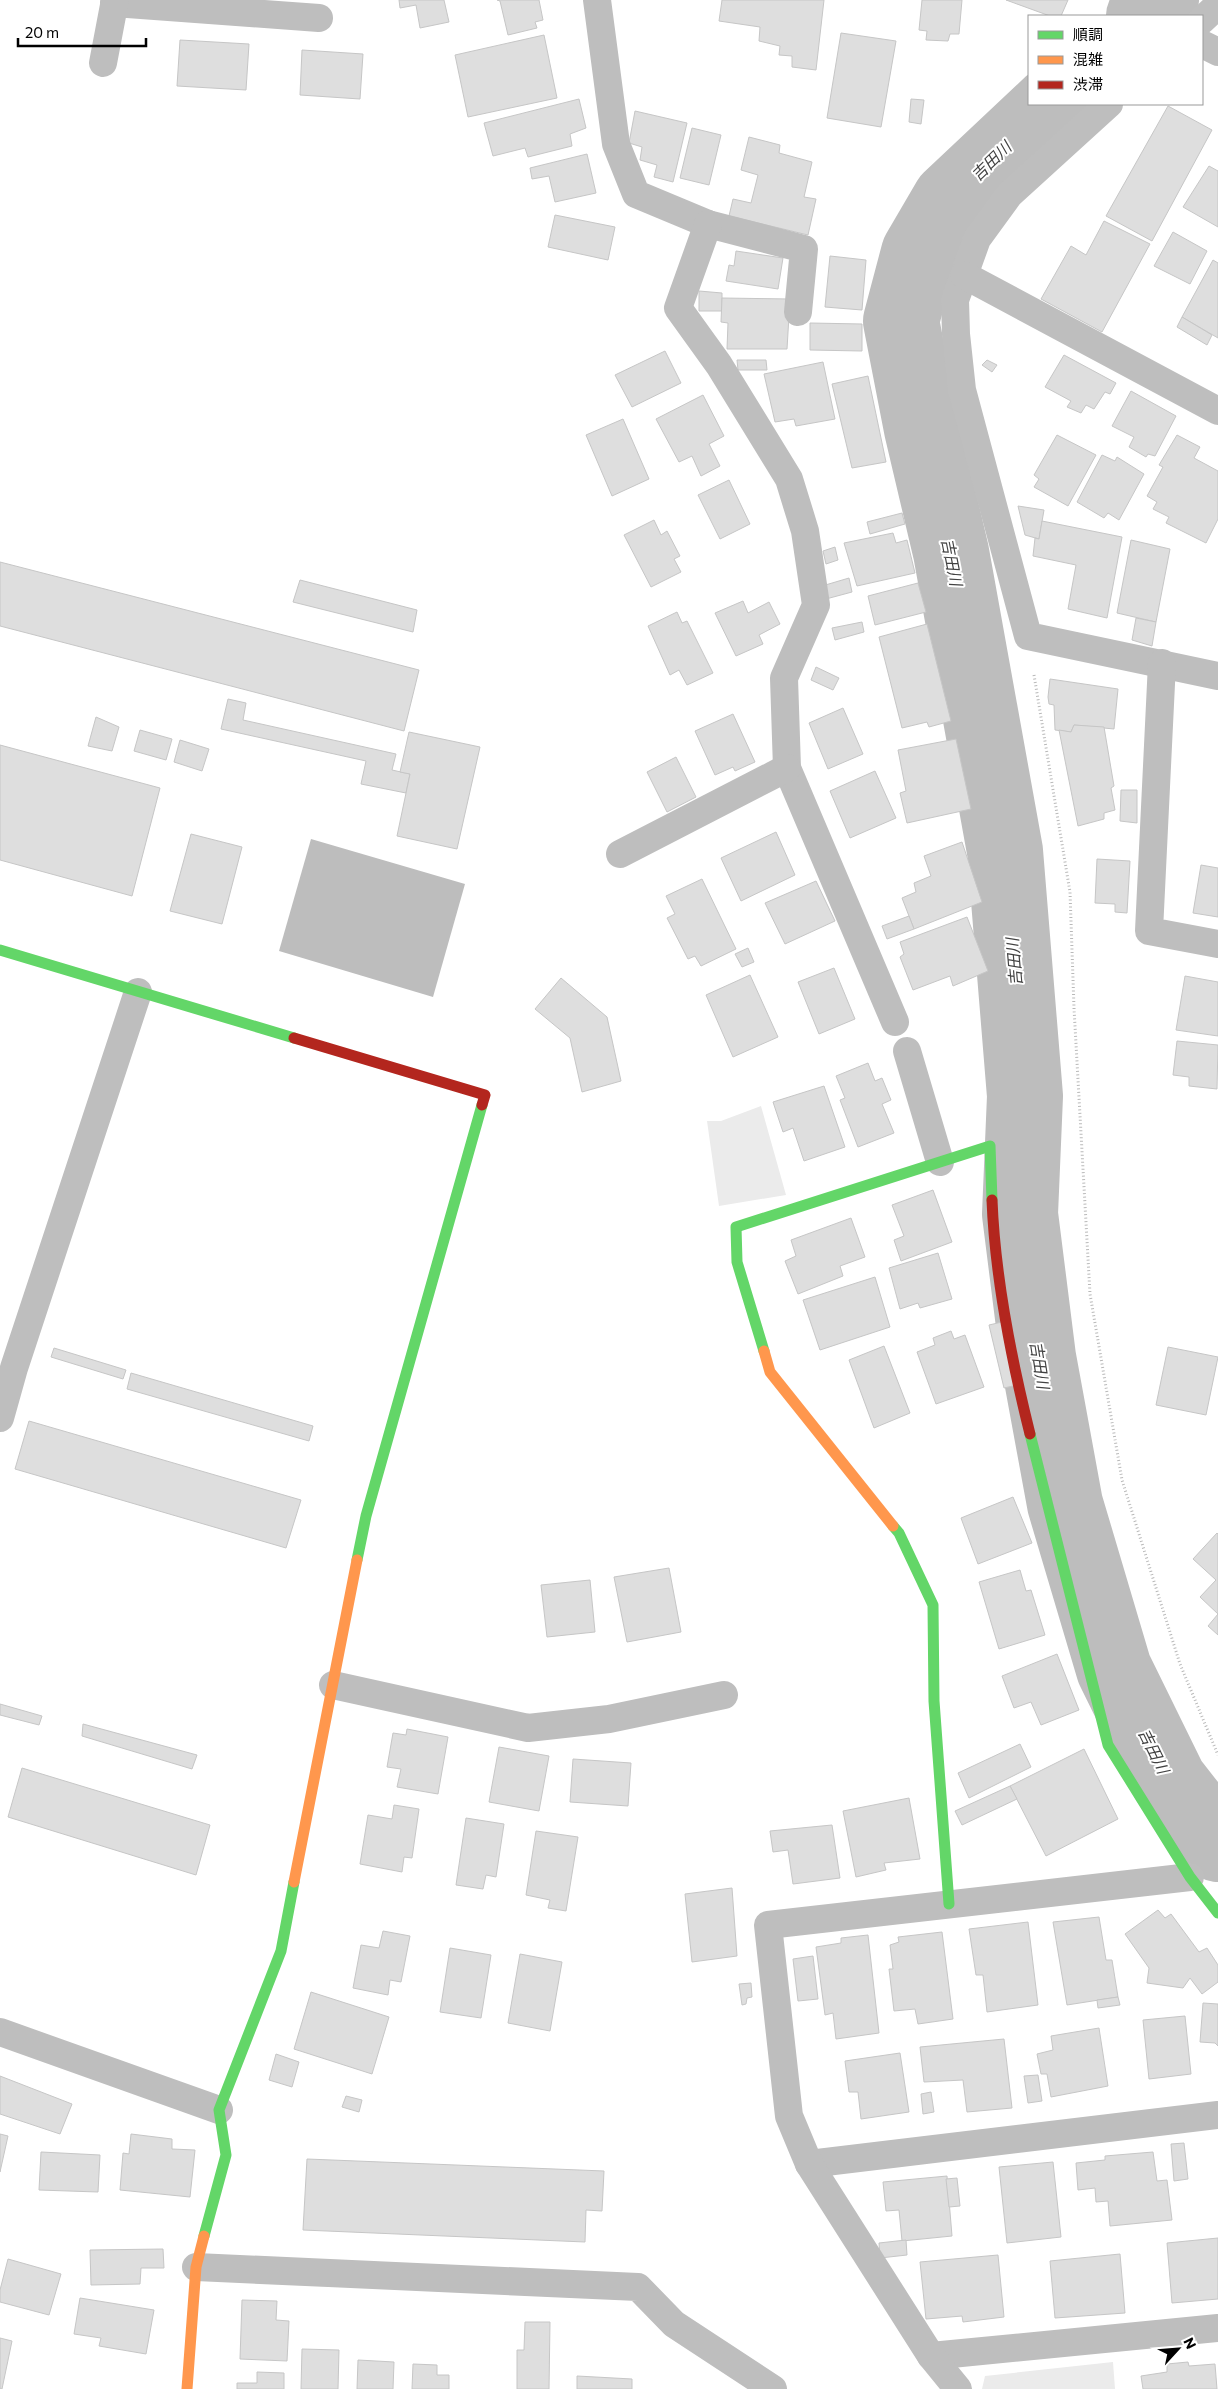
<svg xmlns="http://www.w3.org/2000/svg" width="1218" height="2389" viewBox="0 0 1218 2389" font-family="Commissioner,'Noto Sans JP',sans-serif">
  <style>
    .green { fill: #ebebeb }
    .water { fill: #bdbdbd }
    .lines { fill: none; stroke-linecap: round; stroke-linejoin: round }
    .river { stroke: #bdbdbd; stroke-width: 76 }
    .building { fill: #dedede; stroke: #c6c6c6 }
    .path { stroke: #b9b9b9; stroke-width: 3; stroke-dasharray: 1 2.5; stroke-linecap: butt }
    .street { stroke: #bebebe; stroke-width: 28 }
    .fast { stroke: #63d668; stroke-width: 11 }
    .slow { stroke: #ff974d; stroke-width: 11 }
    .jam { stroke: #b3261e; stroke-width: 11 }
    .labels { text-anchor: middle; stroke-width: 4; stroke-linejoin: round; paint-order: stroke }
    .water-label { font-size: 16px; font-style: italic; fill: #424242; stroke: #fff }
  </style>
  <rect width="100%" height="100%" fill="#fff"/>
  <g class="green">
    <polygon points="761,1106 786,1195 719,1206 707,1121 721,1121"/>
    <polygon points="1113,2362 1115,2389 982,2389 985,2376"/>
  </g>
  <polygon class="water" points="311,839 465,884 433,997 279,951"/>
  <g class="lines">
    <g class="river">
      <polyline points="1144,16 1161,0"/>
      <polyline points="1052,104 950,200 919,253 901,321 922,429 951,552 1005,851 1025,1096 1020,1214 1038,1357 1065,1504 1114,1669 1169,1781 1218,1844"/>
    </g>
  </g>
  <g class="building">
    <polygon points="399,0 444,0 449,22 420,28 416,5 400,8"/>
    <polygon points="497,0 539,0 543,20 535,22 537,28 508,35 500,1"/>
    <polygon points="722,0 824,0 816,70 792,67 792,56 779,55 780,46 759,41 760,27 719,21"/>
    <polygon points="922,0 962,0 959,34 950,34 948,41 926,40 927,31 919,30"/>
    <polygon points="1006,0 1068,0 1061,16 1050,16"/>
    <polygon points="841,33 896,41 881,127 827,118"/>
    <polygon points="544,35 557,98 468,117 455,55"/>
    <polygon points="180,40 249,44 246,90 177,86"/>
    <polygon points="302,50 363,54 360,99 300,95"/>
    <polygon points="579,99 586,128 570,134 572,146 528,157 525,148 493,156 484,123"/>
    <polygon points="911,99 924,100 921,124 909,122"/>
    <polygon points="1168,106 1212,130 1152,241 1106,216"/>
    <polygon points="635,111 687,123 673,182 654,177 657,165 640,160 642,147 629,143"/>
    <polygon points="692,128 721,135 709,185 680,178"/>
    <polygon points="749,137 780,145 779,153 812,162 804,197 816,199 808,235 729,216 733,199 751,203 758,175 741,170"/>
    <polygon points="587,154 596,193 555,202 549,176 532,179 530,168"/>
    <polygon points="1209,166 1218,171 1218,227 1183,207"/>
    <polygon points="555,215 615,227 608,260 548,247"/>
    <polygon points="1104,221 1150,244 1102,332 1041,299 1071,246 1086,255"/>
    <polygon points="1173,232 1207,251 1190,284 1154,266"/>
    <polygon points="736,251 783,258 778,289 726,281 729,265 734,266"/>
    <polygon points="830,256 866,260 862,310 825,307"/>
    <polygon points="1213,260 1218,263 1218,338 1182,317"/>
    <polygon points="699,291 722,293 722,311 699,311"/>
    <polygon points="722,298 790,299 787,349 727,349 728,323 721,322"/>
    <polygon points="1182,317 1212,335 1207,345 1177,327"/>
    <polygon points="810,323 862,324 862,351 810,350"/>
    <polygon points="665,351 681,383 632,407 615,375"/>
    <polygon points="1064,355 1116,383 1110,394 1105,392 1094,409 1086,405 1081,413 1067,407 1071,401 1045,387"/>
    <polygon points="737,360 766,360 767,370 738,370"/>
    <polygon points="987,360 997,365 992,372 982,365"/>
    <polygon points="823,362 835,419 796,426 794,419 775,422 764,374"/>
    <polygon points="868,376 886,462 852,468 832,384"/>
    <polygon points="1131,391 1176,416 1155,456 1148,454 1146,457 1129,447 1134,437 1112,426"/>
    <polygon points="703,395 724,436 709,444 720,466 701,476 692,456 679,462 656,419"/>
    <polygon points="623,419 649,479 612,496 586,435"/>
    <polygon points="1057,435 1096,455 1068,506 1034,487 1039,479 1034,475"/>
    <polygon points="1177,435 1200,447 1194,458 1218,471 1218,519 1206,543 1166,523 1169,517 1153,509 1157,502 1147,496 1163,467 1159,465"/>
    <polygon points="1102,455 1115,461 1117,457 1144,474 1119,520 1108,513 1104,518 1077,502"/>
    <polygon points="729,480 750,524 720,539 698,495"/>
    <polygon points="1018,506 1044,510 1039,539 1025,535"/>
    <polygon points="902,513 905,524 870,534 867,522"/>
    <polygon points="654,520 661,535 667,531 680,556 674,559 681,572 651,587 624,535"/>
    <polygon points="1042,521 1122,537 1107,618 1068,609 1076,565 1033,556 1035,538 1039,539"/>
    <polygon points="893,533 896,543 907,540 915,573 857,586 844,543"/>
    <polygon points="1131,540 1170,549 1156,622 1117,613"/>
    <polygon points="835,547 838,560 826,564 823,551"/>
    <polygon points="0,562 419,670 404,731 0,626"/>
    <polygon points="849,578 852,592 826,599 822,586"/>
    <polygon points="300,580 417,610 413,632 293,602"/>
    <polygon points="918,583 926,612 875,625 868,596"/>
    <polygon points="743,601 748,613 769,602 780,624 759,635 763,644 736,656 715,613"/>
    <polygon points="677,612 682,623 687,621 713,673 687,685 679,670 670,675 648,626"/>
    <polygon points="1136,618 1156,622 1152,646 1132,640"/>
    <polygon points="862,622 864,632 835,640 832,628"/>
    <polygon points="927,624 951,721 929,727 927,722 902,728 879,637"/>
    <polygon points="816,667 839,678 833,690 811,680"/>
    <polygon points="1050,679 1118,689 1114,729 1074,725 1071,732 1055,730 1054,705 1049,704 1048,697"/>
    <polygon points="228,699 246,703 243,720 396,754 392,770 410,774 406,793 361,784 366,761 221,729"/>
    <polygon points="843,708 863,754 828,769 809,723"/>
    <polygon points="733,714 755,762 735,771 733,767 715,775 695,731"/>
    <polygon points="96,717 119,727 112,751 88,746"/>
    <polygon points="1074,725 1104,727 1114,786 1111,788 1115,810 1104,813 1104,819 1078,826 1059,730 1071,732"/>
    <polygon points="140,730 172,739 166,760 134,751"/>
    <polygon points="409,732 480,747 457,849 397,836 410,774 400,772"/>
    <polygon points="956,739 971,809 907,823 900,793 906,791 898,750"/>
    <polygon points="180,740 209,749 202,771 174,762"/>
    <polygon points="0,745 160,788 132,896 0,860"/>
    <polygon points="676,757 696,797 667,812 647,772"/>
    <polygon points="875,771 896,818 850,838 830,791"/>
    <polygon points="1121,790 1137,790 1137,823 1120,821"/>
    <polygon points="776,832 795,875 741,901 721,858"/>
    <polygon points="191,834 242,847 222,924 170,911"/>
    <polygon points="962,842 982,902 914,929 902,898 916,892 914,883 931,876 924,856"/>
    <polygon points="1097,859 1130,861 1127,913 1115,912 1115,904 1095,903"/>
    <polygon points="1201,865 1218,868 1218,917 1193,913"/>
    <polygon points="702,879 736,949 701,966 695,956 688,959 667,918 675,914 666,896"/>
    <polygon points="816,881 835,921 785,944 765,903"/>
    <polygon points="909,916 914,929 887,939 882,926"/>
    <polygon points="967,917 988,971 953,986 950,976 913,990 900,957 904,954 900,942"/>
    <polygon points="748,948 754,962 742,967 735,954"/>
    <polygon points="834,968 855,1019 819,1034 798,982"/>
    <polygon points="750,975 778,1037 733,1057 706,995"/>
    <polygon points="1185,976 1218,982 1218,1036 1176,1030"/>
    <polygon points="561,978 607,1017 621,1081 582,1092 570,1038 535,1009"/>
    <polygon points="1177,1041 1218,1045 1217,1089 1189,1086 1189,1077 1173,1075"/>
    <polygon points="868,1063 875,1081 882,1078 891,1100 882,1104 894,1133 858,1147 840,1100 845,1098 836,1076"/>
    <polygon points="824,1086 845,1147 804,1161 793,1128 783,1132 773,1102"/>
    <polygon points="933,1190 952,1242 901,1261 894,1240 904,1236 892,1205"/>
    <polygon points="851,1218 865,1257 840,1266 843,1276 798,1294 785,1261 796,1256 791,1240"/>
    <polygon points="938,1253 952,1299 920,1308 918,1303 900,1309 889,1268"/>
    <polygon points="875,1277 890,1327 820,1350 803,1300"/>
    <polygon points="1002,1322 1017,1385 1004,1388 989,1325"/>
    <polygon points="951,1331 954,1339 965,1335 984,1387 936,1404 917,1352 935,1345 933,1338"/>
    <polygon points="884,1346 910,1413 874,1428 849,1360"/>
    <polygon points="1168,1347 1218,1357 1206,1415 1156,1405"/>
    <polygon points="54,1348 126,1370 123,1379 51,1357"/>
    <polygon points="131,1373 313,1426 309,1441 127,1389"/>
    <polygon points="29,1421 301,1500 286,1548 15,1469"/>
    <polygon points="1013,1497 1032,1543 978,1564 961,1518"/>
    <polygon points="1217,1533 1218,1534 1218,1614 1200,1597 1216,1580 1193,1559"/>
    <polygon points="669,1568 681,1632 627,1642 614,1577"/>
    <polygon points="1020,1570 1026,1591 1031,1590 1045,1635 999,1649 979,1582"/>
    <polygon points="590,1580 595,1632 547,1637 541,1585"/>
    <polygon points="1218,1614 1218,1635 1208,1626"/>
    <polygon points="1057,1654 1079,1710 1041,1725 1031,1702 1014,1708 1002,1676"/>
    <polygon points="0,1704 42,1716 39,1725 0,1715"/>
    <polygon points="83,1724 197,1755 192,1769 82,1736"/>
    <polygon points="407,1729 448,1737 438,1794 397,1787 401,1769 387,1767 393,1733 406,1735"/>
    <polygon points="1020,1744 1031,1767 969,1798 958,1773"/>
    <polygon points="499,1747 549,1756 539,1811 489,1802"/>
    <polygon points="1084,1749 1118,1819 1046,1856 1010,1786"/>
    <polygon points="573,1759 631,1763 628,1806 570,1802"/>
    <polygon points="22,1768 210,1825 196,1875 8,1817"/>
    <polygon points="1010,1786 1017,1799 962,1825 955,1811"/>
    <polygon points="909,1798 920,1859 884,1863 886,1870 856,1877 843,1811"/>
    <polygon points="394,1805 419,1809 412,1858 404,1857 402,1872 360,1864 368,1815 392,1819"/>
    <polygon points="466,1818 504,1824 496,1877 486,1875 483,1889 456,1885"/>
    <polygon points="832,1825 840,1878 793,1884 788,1850 773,1852 770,1831"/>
    <polygon points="536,1831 578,1837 566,1911 548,1908 550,1900 526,1895"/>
    <polygon points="732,1888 737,1956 692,1962 685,1894"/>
    <polygon points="1158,1910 1165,1918 1171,1914 1199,1952 1207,1948 1218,1965 1218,1982 1202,1994 1190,1978 1183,1988 1147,1983 1149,1968 1125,1934"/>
    <polygon points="1099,1917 1106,1960 1112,1960 1118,1997 1067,2005 1053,1922"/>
    <polygon points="1028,1922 1038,2005 987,2012 983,1975 976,1975 969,1929"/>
    <polygon points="383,1931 410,1936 401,1982 390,1980 388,1995 353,1988 361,1945 379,1948"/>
    <polygon points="942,1932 953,2019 918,2024 915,2009 894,2011 889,1969 893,1969 890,1945 899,1942 898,1937"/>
    <polygon points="868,1935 879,2033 836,2039 833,2013 825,2015 816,1947 841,1943 841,1938"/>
    <polygon points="450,1948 491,1955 481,2018 440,2012"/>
    <polygon points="520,1954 562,1962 550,2031 508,2023"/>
    <polygon points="813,1956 818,1999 798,2001 793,1959"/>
    <polygon points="751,1983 752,1997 747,1998 746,2004 742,2005 739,1984"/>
    <polygon points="311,1992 389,2017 372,2074 294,2049"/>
    <polygon points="1118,1997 1120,2005 1098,2008 1097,2000"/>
    <polygon points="1203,2003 1218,2004 1218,2046 1215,2043 1200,2042"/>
    <polygon points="1185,2016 1191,2074 1149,2079 1143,2020"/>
    <polygon points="1099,2028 1108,2086 1051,2097 1047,2074 1041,2074 1037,2054 1053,2050 1051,2036"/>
    <polygon points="1004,2039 1012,2108 967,2112 963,2080 924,2082 920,2047"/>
    <polygon points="900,2053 909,2112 861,2119 858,2092 849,2092 845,2061"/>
    <polygon points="276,2054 299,2062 292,2087 269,2080"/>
    <polygon points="1038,2075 1042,2101 1028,2103 1024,2076"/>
    <polygon points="0,2076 72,2104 60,2134 0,2114"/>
    <polygon points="931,2092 934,2112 923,2114 921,2094"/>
    <polygon points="346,2096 362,2100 359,2112 342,2107"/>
    <polygon points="0,2134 8,2136 0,2172"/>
    <polygon points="131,2134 172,2139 172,2149 195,2150 190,2197 120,2190 123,2153 129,2154"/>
    <polygon points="1184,2143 1188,2179 1174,2181 1171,2144"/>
    <polygon points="41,2152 100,2155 98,2192 39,2190"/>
    <polygon points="1153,2152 1157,2181 1167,2180 1172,2220 1110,2226 1108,2201 1096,2202 1095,2188 1078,2190 1076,2163 1105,2160 1105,2156"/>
    <polygon points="307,2159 604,2171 602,2211 586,2210 585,2242 303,2230"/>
    <polygon points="1053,2162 1061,2237 1007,2243 999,2167"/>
    <polygon points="947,2176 952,2236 902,2241 899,2210 886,2211 883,2182"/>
    <polygon points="957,2178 960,2206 949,2207 946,2179"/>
    <polygon points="1218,2238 1218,2299 1172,2303 1167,2243"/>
    <polygon points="906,2240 907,2255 880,2258 879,2243"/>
    <polygon points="163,2249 164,2268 141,2268 140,2284 91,2285 90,2250"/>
    <polygon points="1120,2254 1125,2313 1055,2318 1050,2261"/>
    <polygon points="998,2255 1004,2317 963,2322 962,2316 926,2319 920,2262"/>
    <polygon points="8,2259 61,2274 49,2315 0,2302 0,2290"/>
    <polygon points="80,2298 154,2310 146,2354 99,2346 101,2338 74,2334"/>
    <polygon points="242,2300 277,2301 276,2320 289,2321 287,2361 240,2359"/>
    <polygon points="525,2322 550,2322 549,2389 517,2389 517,2350 524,2350"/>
    <polygon points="0,2338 12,2341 2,2389 0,2389"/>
    <polygon points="302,2349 339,2350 338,2389 301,2389"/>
    <polygon points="358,2360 394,2362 393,2389 357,2389"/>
    <polygon points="1188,2362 1189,2366 1215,2364 1217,2389 1143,2389 1141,2376 1167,2372 1167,2364"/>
    <polygon points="413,2364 437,2365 437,2375 449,2375 449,2389 412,2389"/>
    <polygon points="257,2372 284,2373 284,2389 237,2389 237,2383 257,2383"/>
    <polygon points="577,2376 632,2379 632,2389 577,2389"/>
  </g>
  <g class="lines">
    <polyline class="path" points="1034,675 1070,892 1074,1008 1090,1294 1122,1480 1180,1664 1218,1755"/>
    <g class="street">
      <polyline points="597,0 616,144 636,194 708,224 804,249 798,312"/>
      <polyline points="114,3 319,18"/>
      <polyline points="1202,20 1218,5"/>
      <polyline points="1202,44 1218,52"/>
      <polyline points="103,63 115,0"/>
      <polyline points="1109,104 1009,195 977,239 955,300 956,334 962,390 1028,636 1218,676"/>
      <polyline points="708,224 678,308 719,365 789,479 805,531 816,605 784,678 787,768 895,1022"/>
      <polyline points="964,275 1218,411"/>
      <polyline points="1162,663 1149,931 1218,944"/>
      <polyline points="620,854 787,768"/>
      <polyline points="907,1051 940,1162"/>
      <polyline points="0,1418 14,1368 138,992"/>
      <polyline points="333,1685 528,1728 609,1719 724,1695"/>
      <polyline points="0,2032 219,2110"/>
      <polyline points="809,2164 1218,2115"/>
      <polyline points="196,2267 638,2287 674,2324 773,2389"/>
      <polyline points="931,2356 1218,2328"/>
      <polyline points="958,2389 931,2356 809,2164 789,2116 768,1925 1190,1877"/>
    </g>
    <g class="fast">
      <polyline points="0,950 294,1038"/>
      <polyline points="764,1351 737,1262 736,1227 990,1146 992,1200"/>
      <polyline points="1030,1434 1108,1745 1190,1877 1218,1913"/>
      <polyline points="893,1526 899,1533 933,1605 934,1701 949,1904"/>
      <polyline points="357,1560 366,1516 482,1105"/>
      <polyline points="204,2236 226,2155 219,2110 281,1951 294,1882"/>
    </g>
    <g class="slow">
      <polyline points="764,1351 770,1372 893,1526"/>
      <polyline points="294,1882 357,1560"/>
      <polyline points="187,2389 196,2267 204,2236"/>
    </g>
    <g class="jam">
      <polyline points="294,1038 485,1095 482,1105"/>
      <path d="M992 1200C995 1278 1011 1358 1030 1434"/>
    </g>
  </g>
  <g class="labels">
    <g class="water-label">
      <text transform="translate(991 161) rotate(-44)" y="6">吉田川</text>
      <text transform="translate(952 562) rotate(79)" y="6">吉田川</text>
      <text transform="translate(1014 962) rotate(-95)" y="6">吉田川</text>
      <text transform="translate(1040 1365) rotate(81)" y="6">吉田川</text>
      <text transform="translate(1154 1751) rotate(64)" y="6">吉田川</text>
    </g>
  </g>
  <rect x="1028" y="15" width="175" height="90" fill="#ffffff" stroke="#999999"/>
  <rect x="1038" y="31" width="25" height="8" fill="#63d668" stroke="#999999"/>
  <text x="1073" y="40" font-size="15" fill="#000000">順調</text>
  <rect x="1038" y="56" width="25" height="8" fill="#ff974d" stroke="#999999"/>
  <text x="1073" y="65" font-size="15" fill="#000000">混雑</text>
  <rect x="1038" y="81" width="25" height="8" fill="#b3261e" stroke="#999999"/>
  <text x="1073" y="90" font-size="15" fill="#000000">渋滞</text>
  <g transform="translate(1178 2349) rotate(64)" stroke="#ffffff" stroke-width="4" paint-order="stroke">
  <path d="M0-4L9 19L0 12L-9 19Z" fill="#000000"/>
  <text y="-8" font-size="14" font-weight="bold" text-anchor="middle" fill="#000000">N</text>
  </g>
  <path d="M18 38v8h128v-8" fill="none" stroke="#000000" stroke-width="2.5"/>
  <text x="25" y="38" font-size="15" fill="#000000" stroke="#ffffff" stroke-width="4" paint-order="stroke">20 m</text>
</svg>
